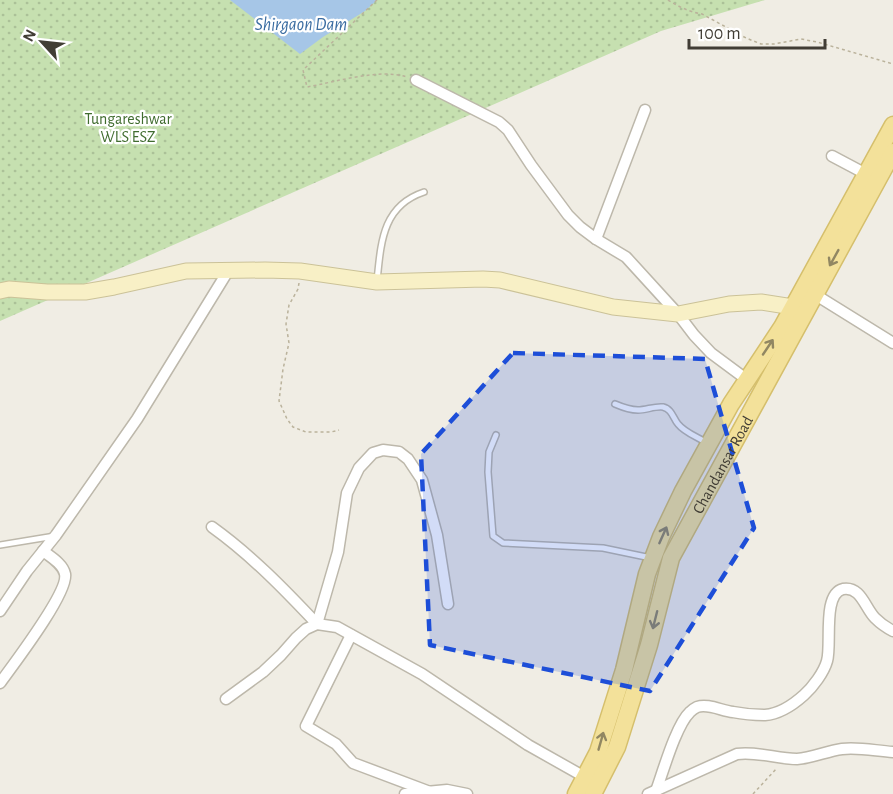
<svg xmlns="http://www.w3.org/2000/svg" width="893" height="794" viewBox="0 0 893 794" font-family="'Alegreya Sans',sans-serif">
  <style>
    .park { fill: url(#park-dots) }
    .water { fill: #a6c6e7 }
    .lines { fill: none; stroke-linecap: round; stroke-linejoin: round }
    .lane-casing { stroke: #bdb8ab; stroke-width: 8 }
    .street-casing { stroke: #bdb8ab; stroke-width: 13 }
    .secondary-casing { stroke: #cbc298; stroke-width: 17 }
    .primary-casing { stroke: #d5bf6c; stroke-width: 19 }
    .path { stroke: #bab29b; stroke-width: 1.5; stroke-dasharray: 3 3; stroke-linecap: butt }
    .lane { stroke: #fff; stroke-width: 5 }
    .street { stroke: #fff; stroke-width: 10 }
    .secondary { stroke: #f8f0c6; stroke-width: 15 }
    .primary { stroke: #f3e19a; stroke-width: 16 }
    .oneway { stroke: #918762 }
    .marked { fill: #1d4ed8; fill-opacity: 0.2; stroke: #1d4ed8; stroke-width: 4.5; stroke-dasharray: 12 8; stroke-linejoin: round }
    .labels { text-anchor: middle; stroke-width: 4.5; stroke-linejoin: round; paint-order: stroke }
    .park-label { font-size: 16px; fill: #406c2f; stroke: #fff }
    .street-label { font-size: 16px; fill: #413d35; stroke: #fff }
    .water-label { font-size: 18px; font-style: italic; fill: #3a6ca1; stroke: #fff }
  </style>
  <defs>
    <pattern id="park-dots" width="8" height="8" patternUnits="userSpaceOnUse" patternTransform="scale(1.5)"><rect width="8" height="8" fill="#c6e0b0"/><path d="M2 2h.1M6 6h.1" fill="none" stroke="#abc198" stroke-width="1.8" stroke-linecap="round"/></pattern>
  </defs>
  <rect width="100%" height="100%" fill="#f0ede4"/>
  <polygon class="park" points="0,0 765,0 661,31 0,321"/>
  <polygon class="water" points="230,0 377,0 365,11 323,37 300,54"/>
  <g class="lines">
    <defs>
      <g id="lane">
        <path d="M377 281C381 243 382 206 424 192"/>
        <path d="M615 404C622 407 630 410 638 410 646 410 655 406 663 407 672 409 673 418 678 424 685 433 698 437 707 443"/>
        <polyline points="496,435 489,452 488,472 493,536 503,543 603,548 651,558"/>
        <polyline points="0,545 55,536"/>
      </g>
      <g id="street">
        <polyline points="416,80 499,122 508,130 531,165 568,215 580,227 596,239 626,257 678,314 694,335 711,353 746,379"/>
        <polyline points="832,156 866,174"/>
        <polyline points="596,239 645,110"/>
        <polyline points="811,292 893,343"/>
        <path d="M212 527C251 555 284 589 317 624"/>
        <polyline points="0,611 27,571 56,535 137,419 228,271"/>
        <polyline points="317,624 338,552 347,493 359,468 373,453 383,450 399,452 408,459 422,480 437,535 448,604"/>
        <polyline points="351,635 306,726 336,744 353,763 430,792"/>
        <path d="M0 683C13 665 69 592 65 574 63 564 51 557 43 551"/>
        <polyline points="226,699 263,672 281,655 296,638 306,629 317,624 337,627 422,674 528,745 590,780"/>
        <path d="M656 791C663 772 676 725 690 712 691 711 695 708 697 707 708 703 722 711 733 712 743 714 754 715 765 715 779 714 794 704 804 695 813 687 824 672 827 661 832 645 822 594 843 589 861 586 865 608 875 618 880 623 887 628 893 631"/>
        <polyline points="405,794 447,790 467,794"/>
        <path d="M648 794 737 754C757 751 777 759 797 759 812 758 827 751 842 749 859 747 876 751 893 752"/>
      </g>
      <polyline id="secondary" points="0,291 9,289 47,292 85,292 114,287 186,271 265,270 300,271 377,282 483,279 500,280 613,307 678,314 729,304 761,302 793,307 804,310"/>
      <g id="primary">
        <polyline points="576,794 598,752 624,670 647,574 661,537 683,491 731,404 782,327 893,125"/>
        <path id="s1" d="M593 794 617 747 649 645 671 558 893 152"/>
      </g>
    </defs>
    <use href="#lane" class="lane-casing"/>
    <use href="#street" class="street-casing"/>
    <use href="#secondary" class="secondary-casing"/>
    <use href="#primary" class="primary-casing"/>
    <g class="path">
      <path d="M377 0 303 70 307 87C335 82 380 68 407 77"/>
      <path d="M668 0C679 7 690 12 702 14L746 38 761 44H774L801 39 817 42 893 64"/>
      <polyline points="299,283 298,289 289,305 286,324 289,343 283,369 279,401 287,419 293,427 306,432 331,432 339,430"/>
      <polyline points="753,794 777,768"/>
    </g>
    <use href="#lane" class="lane"/>
    <use href="#street" class="street"/>
    <use href="#secondary" class="secondary"/>
    <use href="#primary" class="primary"/>
  </g>
  <defs><path id="oneway-shaft" d="M-6 0H5M1.5-3L5.5 0L1.5 3" fill="none" stroke-width="1.6" stroke-linecap="round" stroke-linejoin="round" transform="scale(1.5)"/></defs>
  <g class="oneway">
    <use href="#oneway-shaft" transform="translate(834 258) rotate(119)"/>
    <use href="#oneway-shaft" transform="translate(768 347) rotate(-56)"/>
    <use href="#oneway-shaft" transform="translate(663 535) rotate(-66)"/>
    <use href="#oneway-shaft" transform="translate(655 620) rotate(104)"/>
    <use href="#oneway-shaft" transform="translate(601 741) rotate(-74)"/>
  </g>
  <path class="marked" d="M513 353 705 359 754 528 650 691 430 645 421 454Z"/>
  <g class="labels">
    <g class="park-label">
      <text x="128" y="124">Tungareshwar<tspan x="128" dy="18">WLS ESZ</tspan></text>
    </g>
    <g class="street-label">
      <text dy="6" stroke="none"><textPath href="#s1" startOffset="356">Chandansar Road</textPath></text>
    </g>
    <g class="water-label">
      <text x="301" y="30">Shirgaon Dam</text>
    </g>
  </g>
  <g transform="translate(42 42) rotate(297)" stroke="#ffffff" stroke-width="4.5" paint-order="stroke">
  <path d="M0-4.5L10 22L0 15L-10 22Z" fill="#413d35"/>
  <text y="-9" font-size="16" font-weight="bold" text-anchor="middle" fill="#413d35">N</text>
  </g>
  <path d="M689 39v9h136v-9" fill="none" stroke="#413d35" stroke-width="3"/>
  <text x="698" y="39" font-size="18" fill="#413d35" stroke="#ffffff" stroke-width="4.5" paint-order="stroke">100 m</text>
</svg>
